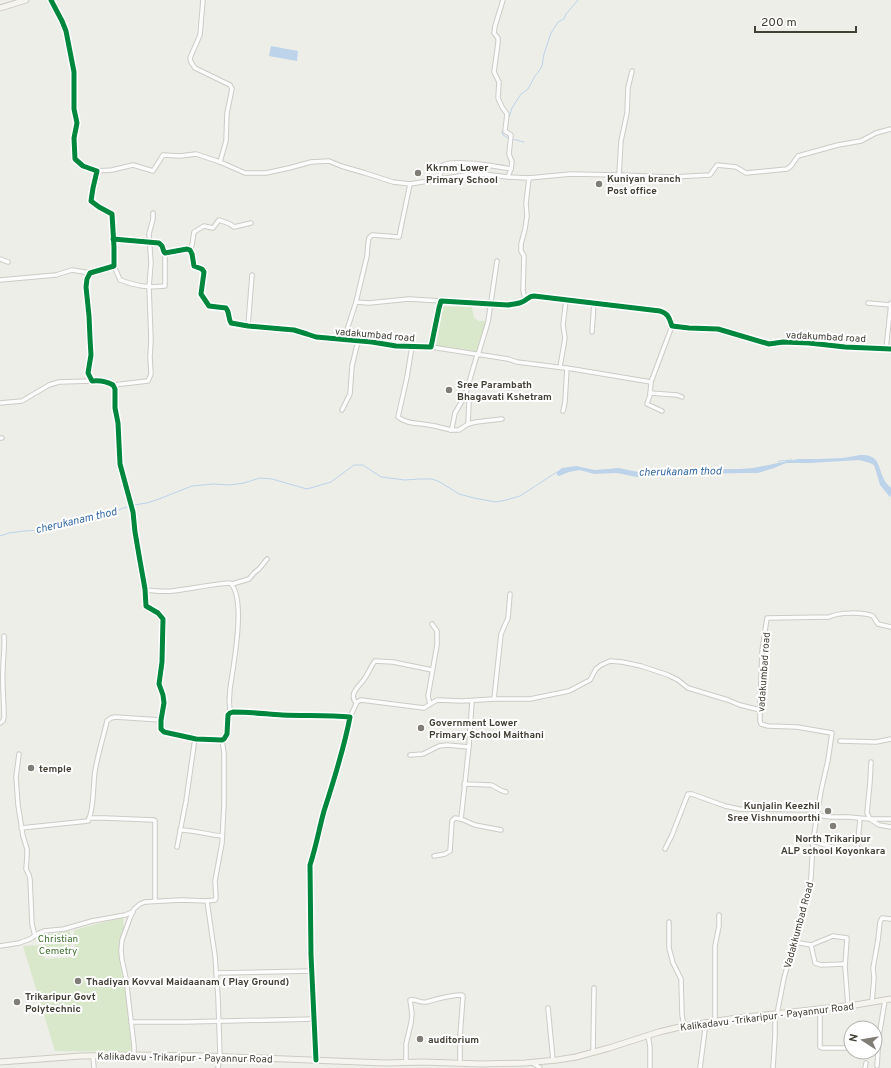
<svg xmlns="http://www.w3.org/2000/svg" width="891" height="1068" viewBox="0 0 891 1068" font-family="Overpass,sans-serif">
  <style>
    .green { fill: #d9e8cb }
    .water { fill: #bcd3ea }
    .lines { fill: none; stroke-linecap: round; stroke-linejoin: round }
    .stream { stroke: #bcd3ea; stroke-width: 1 }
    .street-casing { stroke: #cccbc6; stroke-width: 5.5 }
    .secondary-casing { stroke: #cdcbc0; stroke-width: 7 }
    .street { stroke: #fcfcfc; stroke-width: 3.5 }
    .secondary { stroke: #f5f4ef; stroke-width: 5 }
    .cycleway-casing { stroke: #fff; stroke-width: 8 }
    .cycleway { stroke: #00873e; stroke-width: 5 }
    .poi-dot { fill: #7f7d75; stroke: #fff; stroke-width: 1.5 }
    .labels { text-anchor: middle; stroke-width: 4; stroke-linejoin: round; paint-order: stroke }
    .poi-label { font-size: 10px; font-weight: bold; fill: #434036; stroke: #fff; text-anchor: start }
    .street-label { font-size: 10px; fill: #434036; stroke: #fff }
    .park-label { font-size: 10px; fill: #40702e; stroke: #fff }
    .water-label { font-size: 11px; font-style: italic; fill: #386ca6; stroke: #fff }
  </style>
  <rect width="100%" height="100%" fill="#eeeee9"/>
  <g class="green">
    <polygon points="443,306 472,307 474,318 479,321 487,321 477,353 436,347"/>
    <polygon points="123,917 124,930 120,945 120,962 127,999 132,1052 55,1051 23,946 42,945 45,959 75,957 74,930"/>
    <polygon points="70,931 71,954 48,956 41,935"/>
  </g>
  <g class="water">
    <polygon points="271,46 298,51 297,61 269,56"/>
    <path d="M860 455C879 455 877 463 883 477 884 481 888 485 891 488V497L889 496 880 485 876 471 874 465 870 463 859 460 810 463H786L774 468 758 473H746L703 474 688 476 666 475 637 477 617 473 594 474 580 470 569 472 559 476 557 475V472L562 468 576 466 595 470 619 468 638 472 647 471 653 470H669L675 469H739L753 468 798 459H817L843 458Z"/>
  </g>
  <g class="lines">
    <g class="stream">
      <polyline points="509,117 512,108 521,94 528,89 535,76 539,71 542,66 544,54 551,33 558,22 564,19 566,14 578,0"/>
      <polyline points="504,127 502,132 503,135 508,138 524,142"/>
      <polyline points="778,462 780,461 792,460"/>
      <polyline points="134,505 147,503 159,499 192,486 213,484 230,485 244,483 260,478 272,479 307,489 331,482 354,465 363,465 381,477 405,480 419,479 432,479 440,482 459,494 474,498 496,502 506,500 520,496 557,472"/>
      <polyline points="0,536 9,533 24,531 43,530 80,519 100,517 129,506"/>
    </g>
    <defs>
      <g id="street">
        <polyline points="203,0 200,35 190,58 191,62 195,68 230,85 232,89 227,113 226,141 220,162"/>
        <polyline points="503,0 495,26 494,33 498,38 498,43 494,72 499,82 498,98 502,107 507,114 505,131 511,135 509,154 512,162 511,169"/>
        <polyline points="97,171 112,170 133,165 153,171 163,155 180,156 196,154 220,162 245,173 266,173 289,168 311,162 329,161 341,166 365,173 393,182 410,184 465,175 483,174 508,177 529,178 571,174 619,175 672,177 710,175 717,165 736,167 746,173 787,169 791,166 798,156 838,145 861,141 876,133 891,129"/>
        <polyline points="619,175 621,141 627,113 628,88 632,71"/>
        <path d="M439 179 443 165C457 159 495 166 511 169L508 177"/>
        <path d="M113 239 159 243 162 246 164 252 165 253 187 249 190 250 192 254 194 266 202 269 204 272 201 294 209 306 226 308C230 313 228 319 231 323L248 326 294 330 307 334 316 337 372 342 396 346 431 347 439 308 441 301 508 305C513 304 518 304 522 302 527 300 529 296 534 296L660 311C669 314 669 318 672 326L689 328 718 329 769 344 783 342 809 343 845 347 891 349"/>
        <polyline points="190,250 192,245 194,232 204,226 213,228 219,220 230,224 234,227 251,223"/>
        <polyline points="0,259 8,262"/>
        <path d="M114 266 120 280C137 286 147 288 165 286V253"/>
        <polyline points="0,280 56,275 72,270 90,273"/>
        <polyline points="525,300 523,290 524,256 521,251 521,244 525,229 527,216 526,203 529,178"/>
        <polyline points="356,302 369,303 409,299 441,301"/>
        <polyline points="868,303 891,305"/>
        <polyline points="248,326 252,275"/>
        <polyline points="592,332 594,303"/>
        <polyline points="344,339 356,302 367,256 368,243 369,238 372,235 399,237 410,184"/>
        <path d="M412 346 407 377 398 417C406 424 419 423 429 425 436 426 443 428 451 430L452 428 455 413 465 396 477 355"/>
        <polyline points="431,347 508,359 517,362 573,369 651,382 672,326"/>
        <polyline points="886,349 891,303"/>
        <polyline points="478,355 488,322 497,261"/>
        <polyline points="560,367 565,338 563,325 566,300"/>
        <polyline points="651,382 650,395 647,404 662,411"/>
        <polyline points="113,385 148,381 151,374 150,357 151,340 149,287 151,263 149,234 153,219 153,213"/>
        <polyline points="650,393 677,395 682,397"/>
        <polyline points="0,403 22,401 49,385 59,382 92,381"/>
        <polyline points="342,410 350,394 352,366 358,341"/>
        <polyline points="563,411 565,402 567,368"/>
        <polyline points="468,424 476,422 502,419"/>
        <polyline points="451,430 459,430 468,424 469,402 468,398 465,397"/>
        <polyline points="0,438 2,438"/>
        <polyline points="232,584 249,579 254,573 259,569 267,559"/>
        <path d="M145 590C154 591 164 592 173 591 192 589 211 584 230 583 247 597 233 667 230 689 229 697 229 705 230 713"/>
        <polyline points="494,699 501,634 508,618 510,594"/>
        <polyline points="472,701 469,746 461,819 475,825 501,830"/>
        <path d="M356 703C348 693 360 686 365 678 369 672 371 666 375 661L393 662 432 670"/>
        <polyline points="430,704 428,696 437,645 437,631 432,624"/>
        <polyline points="350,717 357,702 361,700 424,708 437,700 462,701 494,699 530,699 569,691 590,680 596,669 601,665 610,661 622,662 641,666 668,675 678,680 688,688 728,700 740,705 760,710"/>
        <path d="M0 723 3 721 4 717C4 701 2 685 3 668 3 658 5 647 4 636"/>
        <polyline points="840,741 876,742 891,739"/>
        <polyline points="19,754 16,777 18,805 23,836 27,849 27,856 26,869 29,875 30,879 32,924 35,936"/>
        <polyline points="410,755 423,754 439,746 447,745 469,747"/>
        <polyline points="871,762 870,782 867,813 870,819 891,819"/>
        <path d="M464 784 491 785C497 787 499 791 506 792"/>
        <path d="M817 815 821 791 828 760 832 733 797 727 768 726 761 724 760 721V710L762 651 767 618 829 617C840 612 862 612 873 616L878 624 891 627"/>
        <polyline points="89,818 105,818 154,820 155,821 155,901"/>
        <path d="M21 828 88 821C94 811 93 784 95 771 98 754 103 738 107 721L111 718 115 717 161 720"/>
        <path d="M180 830C194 830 208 835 222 836"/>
        <polyline points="813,841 838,849 857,851 860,819"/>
        <polyline points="177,847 186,801 195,738"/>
        <polyline points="665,849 672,835 688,794 692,794 725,806 739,809 818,810"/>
        <polyline points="434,856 445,854 450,851 452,821 455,818 461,819"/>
        <polyline points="207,901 215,956 218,997 220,1056 218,1068"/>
        <polyline points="669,922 669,948 673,963 681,979 682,1015 684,1026"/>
        <polyline points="794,942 811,945 815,963 821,965 845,964"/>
        <polyline points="811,945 833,936 847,938 845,967 848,1006"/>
        <polyline points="0,946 19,943 30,939 39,933 44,931 64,929 92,921 125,915 133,912"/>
        <polyline points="216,973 312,971"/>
        <polyline points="872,1002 874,978 873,968 878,940 880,922 882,918 891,919"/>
        <polyline points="548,1008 553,1060"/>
        <polyline points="820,1009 820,1047 822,1048 851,1048"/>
        <polyline points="777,1014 784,978 806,899 811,878 813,841 817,815 831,817 848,817 870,819 879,825 891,827"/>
        <polyline points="715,1021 715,946 719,926 719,915"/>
        <polyline points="131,1022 185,1022 315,1019"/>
        <polyline points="648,1035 650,1047 650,1068"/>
        <polyline points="593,1052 594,988"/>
        <polyline points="134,1055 134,1046 126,978 122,960 121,951 122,940 130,918 134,909 140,904 145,902 181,900 207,901 215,900 216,898 215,881 222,843 224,804 224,753 222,740"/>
        <polyline points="93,1056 94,1068"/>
        <path d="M406 1063V1044L411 1023 412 1014 410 1000C417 999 420 1003 426 1002 438 999 449 995 462 995L463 996 460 1037V1063"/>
        <polyline points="533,1063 540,1068"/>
        <polyline points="877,1066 879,1036 885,1000"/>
        <polyline points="700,1068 706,1022"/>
        <polyline points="773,1068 775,1036 775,1014"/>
        <polyline points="865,1068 866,1063"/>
      </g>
      <g id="secondary">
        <path d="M51 0 62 21 66 31 74 72V109L77 123 74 138 75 159 83 166 97 171 93 188 91 201 99 207 112 214 114 247V266L90 273 87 279 86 287 89 316 90 338 91 355 88 373 92 381C100 380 106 381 113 385L115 389V408L118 423 120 464 133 512 135 532 140 561 145 589 146 606 158 613 163 619 162 662 159 684 163 695 164 703 161 720V729L164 732 196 739 222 740 224 739 227 734 228 715 230 713 233 712C250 712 266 714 282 715 305 716 328 715 350 717 344 749 334 780 324 811 319 829 316 847 310 865L311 955 316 1060"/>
        <polyline points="0,8 26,0"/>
        <polyline points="0,1062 81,1056 134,1055 208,1056 385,1063 423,1062 481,1064 525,1063 557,1060 576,1057 609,1048 659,1032 684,1026 737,1018 855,1005 891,999"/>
      </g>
    </defs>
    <use href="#street" class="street-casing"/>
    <use href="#secondary" class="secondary-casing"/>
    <use href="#street" class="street"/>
    <use href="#secondary" class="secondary"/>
    <defs>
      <g id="cycleway">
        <path d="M51 0 62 21 66 31 74 72V109L77 123 74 138 75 159 83 166 97 171 93 188 91 201 99 207 112 214 114 247V266L90 273 87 279 86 287 89 316 90 338 91 355 88 373 92 381C100 380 106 381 113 385L115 389V408L118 423 120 464 133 512 135 532 140 561 145 589 146 606 158 613 163 619 162 662 159 684 163 695 164 703 161 720V729L164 732 196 739 222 740 224 739 227 734 228 715 230 713 233 712C250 712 266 714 282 715 305 716 328 715 350 717 344 749 334 780 324 811 319 829 316 847 310 865L311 955 316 1060"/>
        <path d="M113 239 159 243 162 246 164 252 165 253 187 249 190 250 192 254 194 266 202 269 204 272 201 294 209 306 226 308C230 313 228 319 231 323L248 326 294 330 307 334 316 337 372 342 396 346 431 347 439 308 441 301 508 305C513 304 518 304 522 302 527 300 529 296 534 296L660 311C669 314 669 318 672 326L689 328 718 329 769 344 783 342 809 343 845 347 891 349"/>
      </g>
    </defs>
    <use href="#cycleway" class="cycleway-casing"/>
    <use href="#cycleway" class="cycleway"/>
  </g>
  <g class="poi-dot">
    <circle cx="418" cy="173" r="4"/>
    <circle cx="599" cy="184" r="4"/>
    <circle cx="449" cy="390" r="4"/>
    <circle cx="421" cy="728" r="4"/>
    <circle cx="31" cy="768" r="4"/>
    <circle cx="828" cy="811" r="4"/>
    <circle cx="833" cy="826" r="4"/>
    <circle cx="78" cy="981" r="4"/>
    <circle cx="17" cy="1002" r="4"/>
    <circle cx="420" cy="1039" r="4"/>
  </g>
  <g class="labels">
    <g class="poi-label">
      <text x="426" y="171">Kkrnm Lower<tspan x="426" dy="12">Primary School</tspan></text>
      <text x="607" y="182">Kuniyan branch<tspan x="607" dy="12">Post office</tspan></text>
      <text x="457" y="388">Sree Parambath<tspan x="457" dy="12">Bhagavati Kshetram</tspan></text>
      <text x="429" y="726">Government Lower<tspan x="429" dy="12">Primary School Maithani</tspan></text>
      <text x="39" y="772">temple</text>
      <text x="820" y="809" text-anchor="end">Kunjalin Keezhil<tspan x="820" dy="12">Sree Vishnumoorthi</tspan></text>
      <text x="833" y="842" text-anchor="middle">North Trikaripur<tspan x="833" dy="12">ALP school Koyonkara</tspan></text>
      <text x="86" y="985">Thadiyan Kovval Maidaanam ( Play Ground)</text>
      <text x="25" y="1000">Trikaripur Govt<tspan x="25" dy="12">Polytechnic</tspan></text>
      <text x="428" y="1043">auditorium</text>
    </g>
    <g class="street-label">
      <text transform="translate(375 334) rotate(5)" y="4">vadakumbad road</text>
      <text transform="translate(826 336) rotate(3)" y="4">vadakumbad road</text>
      <text transform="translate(763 672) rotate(-86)" y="4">vadakumbad road</text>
      <text transform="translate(798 925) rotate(-75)" y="4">Vadakkumbad Road</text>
      <text transform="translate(767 1016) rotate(-7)" y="4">Kalikadavu -Trikaripur - Payannur Road</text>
      <text transform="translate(185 1057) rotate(1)" y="4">Kalikadavu -Trikaripur - Payannur Road</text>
    </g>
    <g class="park-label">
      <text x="58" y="942">Christian<tspan x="58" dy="12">Cemetry</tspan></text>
    </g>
    <g class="water-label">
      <text transform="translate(680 471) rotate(-1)" y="4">cherukanam thod</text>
      <text transform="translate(76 520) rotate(-13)" y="4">cherukanam thod</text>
    </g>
  </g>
  <g transform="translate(863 1040) rotate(282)"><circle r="19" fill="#ffffff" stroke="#b4b3af"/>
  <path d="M0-3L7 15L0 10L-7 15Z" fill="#7f7d75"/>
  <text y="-6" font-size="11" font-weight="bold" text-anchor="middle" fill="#434036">N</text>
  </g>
  <path d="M755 26v6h101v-6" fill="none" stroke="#434036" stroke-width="2"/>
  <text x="761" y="26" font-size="12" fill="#434036" stroke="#ffffff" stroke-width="3" paint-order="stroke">200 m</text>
</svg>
